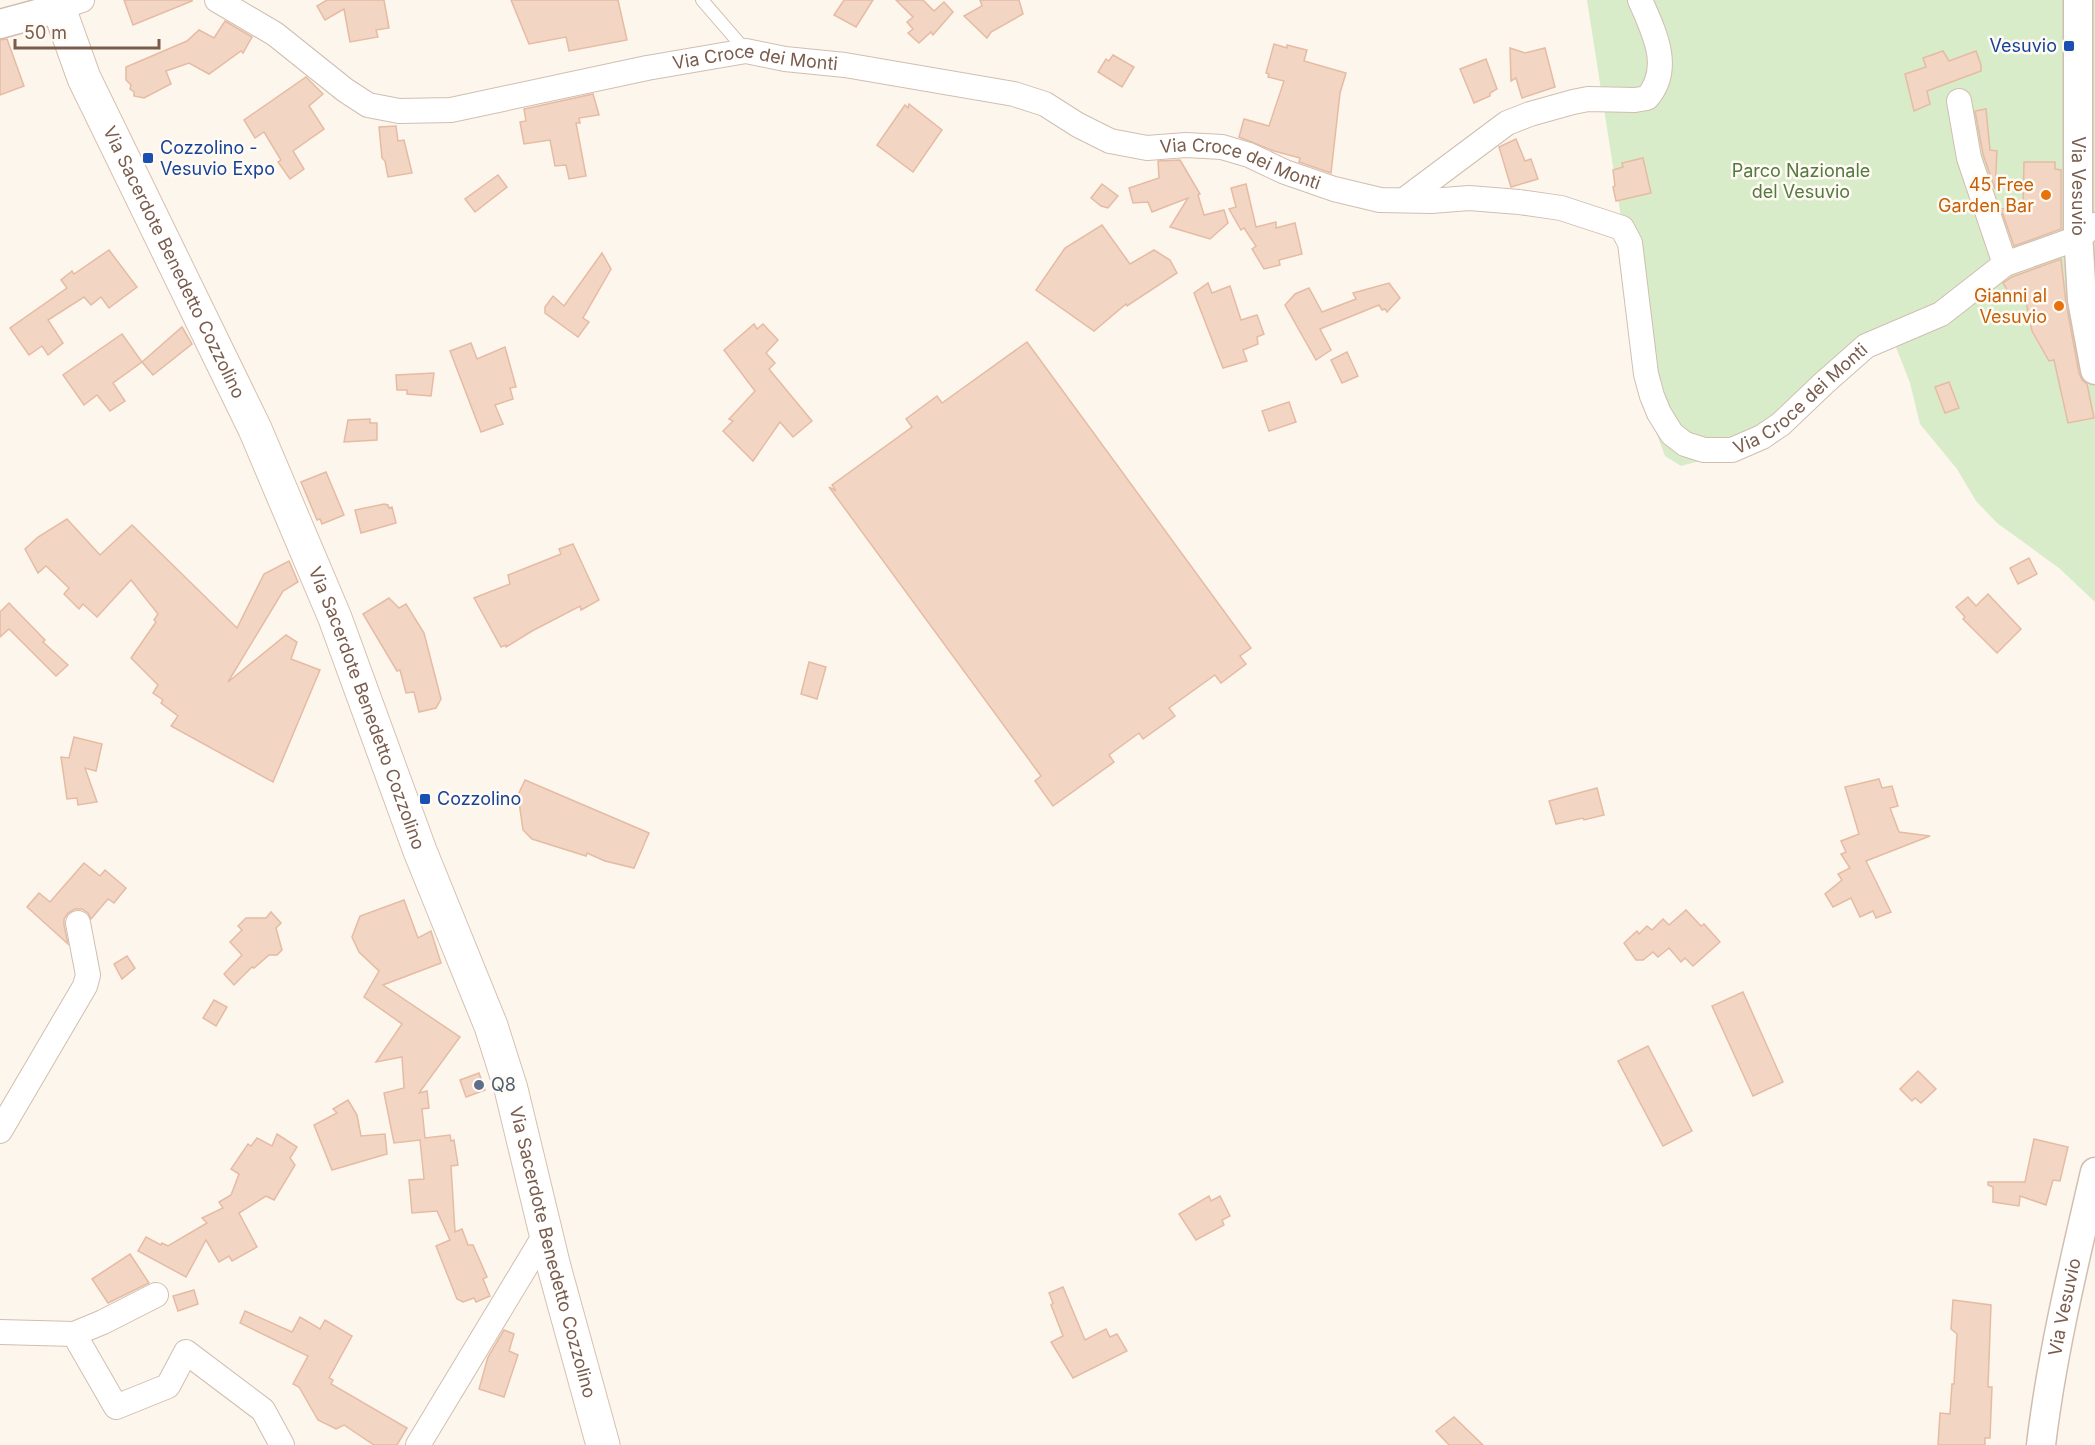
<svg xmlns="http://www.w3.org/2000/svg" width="2095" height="1445" viewBox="0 0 2095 1445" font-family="Inter,sans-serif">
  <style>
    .green { fill: #d8ecc9 }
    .building { fill: #f3d5c3; stroke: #e6bba3; stroke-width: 1.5 }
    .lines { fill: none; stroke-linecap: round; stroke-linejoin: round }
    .service-casing { stroke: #d1beb0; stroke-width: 14 }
    .minor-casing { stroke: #d1beb0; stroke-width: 26 }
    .tertiary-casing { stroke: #d1beb0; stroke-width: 31 }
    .secondary-casing { stroke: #d6c0b0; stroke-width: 35 }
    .service { stroke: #fff; stroke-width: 12 }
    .minor { stroke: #fff; stroke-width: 24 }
    .tertiary { stroke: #fff; stroke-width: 28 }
    .secondary { stroke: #fff; stroke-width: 33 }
    .transit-dot { fill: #1a4fb4; stroke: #fffaf3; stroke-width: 2 }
    .food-dot { fill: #e8710a; stroke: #fffaf3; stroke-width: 2 }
    .service-dot { fill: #5c6f8a; stroke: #fffaf3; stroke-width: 2 }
    .labels { text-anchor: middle; stroke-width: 5; stroke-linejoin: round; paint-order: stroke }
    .transit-label { font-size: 18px; fill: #164399; stroke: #fffaf3; text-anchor: start }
    .street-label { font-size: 18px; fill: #7a5c4d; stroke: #fffaf3 }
    .park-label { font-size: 18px; fill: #537a41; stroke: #fffaf3 }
    .food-label { font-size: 18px; fill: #c56008; stroke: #fffaf3; text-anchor: end }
    .service-label { font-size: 18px; fill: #4e5e75; stroke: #fffaf3; text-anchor: start }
  </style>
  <rect width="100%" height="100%" fill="#fdf6ec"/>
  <polygon class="green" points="1587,0 2095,0 2095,602 2059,568 1997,523 1976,501 1957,469 1920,424 1910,383 1892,337 1711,458 1681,466 1665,456 1647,408 1622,224"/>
  <g class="building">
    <polygon points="124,0 192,0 192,1 133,25"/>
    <polygon points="327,0 384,0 389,28 376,30 378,37 350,42 344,9 325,20 317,6"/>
    <polygon points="511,0 618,0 627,40 569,51 566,37 529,44"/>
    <polygon points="844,0 873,0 856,27 834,15"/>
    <polygon points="896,0 923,0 934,11 944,2 953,12 933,35 931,32 919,43 908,33 913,29 907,22 913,17"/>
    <polygon points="980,0 1019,0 1023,14 991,32 987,38 964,16 982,6"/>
    <polygon points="225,21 252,37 243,53 241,51 209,74 189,63 166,71 171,84 144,98 134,96 134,92 130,89 131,85 126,80 126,67 187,41 199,30 214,38"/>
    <polygon points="7,39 24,86 0,95 0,40"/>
    <polygon points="1274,44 1287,48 1287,45 1307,50 1304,61 1346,73 1340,93 1331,173 1299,162 1300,158 1274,151 1239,137 1244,119 1269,126 1284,81 1268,77 1269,74 1266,73"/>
    <polygon points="1510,48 1525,53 1545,48 1555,87 1522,98 1516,78 1511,81"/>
    <polygon points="1943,51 1949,61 1976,51 1981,65 1981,71 1927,91 1930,104 1914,111 1905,74 1926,67 1923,58"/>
    <polygon points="1113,55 1134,67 1122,87 1098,72 1106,59 1109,61"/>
    <polygon points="1486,59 1497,89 1490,93 1490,96 1474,103 1460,69"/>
    <polygon points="306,77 323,94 309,106 324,129 293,151 304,169 290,179 278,162 281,160 264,132 255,138 244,120"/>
    <polygon points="593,94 599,115 579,118 580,123 576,123 586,176 569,179 566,165 555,166 550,140 524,144 520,122 526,121 524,109"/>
    <polygon points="909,104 942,130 913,172 877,145 905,105 908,108"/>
    <polygon points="1986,109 1990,150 1997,151 1995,189 1983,154 1975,111"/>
    <polygon points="396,126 398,141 404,140 412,173 388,177 385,161 382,158 379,127"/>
    <polygon points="1516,139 1525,161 1531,159 1538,179 1511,187 1499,147"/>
    <polygon points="1643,158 1651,193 1616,201 1613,187 1615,186 1613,170 1623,167 1622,163"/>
    <polygon points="1180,160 1200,194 1198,195 1204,215 1224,210 1228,223 1210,239 1170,227 1188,198 1152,212 1148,202 1133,203 1129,188 1159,178 1158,161"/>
    <polygon points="2024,162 2055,162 2055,169 2061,170 2061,229 2014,246 2001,209 2023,207"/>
    <polygon points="498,175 507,187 475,212 465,199"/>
    <polygon points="1102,184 1118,196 1108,208 1101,206 1091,198"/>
    <polygon points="1246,184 1256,227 1276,222 1276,228 1295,223 1302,254 1279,260 1280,265 1264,269 1252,249 1256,246 1244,228 1241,230 1229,209 1236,207 1231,188"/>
    <polygon points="1102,225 1130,264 1154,250 1170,260 1177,273 1127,306 1126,304 1094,331 1036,290 1065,248"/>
    <polygon points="109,250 137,287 109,308 101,297 91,305 84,297 48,320 63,343 48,355 42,346 29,355 10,328 67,288 61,280 72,271 74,274"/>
    <polygon points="602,253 611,269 583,318 589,322 578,337 545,313 545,307 553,296 564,306"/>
    <polygon points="2061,259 2066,303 2079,373 2082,380 2087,384 2094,418 2068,423 2054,360 2049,361 2032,331 2025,297 2014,301 2003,283 2012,277"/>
    <polygon points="1208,283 1212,293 1230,286 1241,320 1257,315 1264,334 1257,337 1258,344 1243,350 1247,361 1223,368 1194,293"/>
    <polygon points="1389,283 1400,298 1387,312 1385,309 1382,310 1379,305 1320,329 1331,350 1316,360 1285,305 1295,294 1309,288 1322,312 1356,299 1353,293"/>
    <polygon points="754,324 757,329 763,324 778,340 766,353 775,363 769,369 812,421 793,437 780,422 753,461 723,431 733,421 729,419 755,391 724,350"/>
    <polygon points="182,327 192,344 153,375 142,362"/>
    <polygon points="122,334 142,362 113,383 125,401 110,411 97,395 84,405 63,375"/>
    <polygon points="1027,342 1251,648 1240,656 1246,664 1221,683 1215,675 1169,708 1175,716 1143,739 1139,733 1109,755 1114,762 1053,806 1035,781 1041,776 829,487 836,491 832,485 912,427 906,419 937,396 942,403"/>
    <polygon points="471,343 477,359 505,347 516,387 510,388 513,399 495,405 503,424 481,432 450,351"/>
    <polygon points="1347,352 1358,376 1342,383 1331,360"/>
    <polygon points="434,373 431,396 407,394 407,390 397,390 396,375"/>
    <polygon points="1949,382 1959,408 1945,413 1935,387"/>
    <polygon points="1289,402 1296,422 1269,431 1262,411"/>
    <polygon points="370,419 370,423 377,423 377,440 344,442 348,420"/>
    <polygon points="326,472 344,515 322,524 320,519 317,520 301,482"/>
    <polygon points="384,504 388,505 389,508 392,507 396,523 361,533 355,510"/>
    <polygon points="67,519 100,555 132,525 237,628 264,574 289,561 298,582 283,591 228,682 286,635 297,642 291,659 320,670 273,782 171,726 178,716 161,703 163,700 153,693 158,685 131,658 156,622 154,620 158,614 131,580 97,617 83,604 79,609 64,594 69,588 46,566 38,573 25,549 38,537"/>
    <polygon points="573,544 599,600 581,610 580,606 532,631 506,647 506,645 501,647 474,598 510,584 508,575 561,554 559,549"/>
    <polygon points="2029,558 2037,574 2018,584 2010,568"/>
    <polygon points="1988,594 2021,629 1997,653 1963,619 1965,617 1956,607 1968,597 1976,606"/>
    <polygon points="389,598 399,608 406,604 424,633 441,699 436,708 419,712 414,692 406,693 400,670 397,671 363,614"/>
    <polygon points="9,603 45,640 43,642 68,665 56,676 9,629 0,637 0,612"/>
    <polygon points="809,662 826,667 817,699 801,694"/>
    <polygon points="74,737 102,744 96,771 85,768 97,802 78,805 77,798 67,799 61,757 69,758"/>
    <polygon points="1879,779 1882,788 1892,786 1898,806 1890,808 1899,832 1930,836 1866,861 1891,912 1876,918 1873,911 1860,917 1851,898 1833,907 1825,894 1842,880 1838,874 1850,868 1841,854 1846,852 1841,841 1859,834 1845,787"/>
    <polygon points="525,780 649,833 634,868 605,861 587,853 586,856 532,839 523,830 518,795"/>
    <polygon points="1597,788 1604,815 1584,820 1583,818 1556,824 1549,801"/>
    <polygon points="84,863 100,876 105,870 126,888 114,903 108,899 91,919 88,913 82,909 75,909 68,913 64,919 64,925 68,944 27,907 39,893 50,902"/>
    <polygon points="404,900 418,938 431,931 441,963 383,985 460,1037 419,1093 427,1091 429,1108 422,1109 425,1138 450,1135 451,1141 454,1140 458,1165 451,1166 455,1232 462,1229 468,1245 473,1245 487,1277 483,1279 490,1296 476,1302 474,1298 463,1302 457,1299 436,1246 450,1240 437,1211 412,1213 409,1180 424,1179 420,1140 394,1143 384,1093 404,1088 402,1057 376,1062 402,1024 364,997 379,971 359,952 352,937 360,916"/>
    <polygon points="1686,910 1701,926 1704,924 1720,942 1693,966 1685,958 1681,962 1669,948 1658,957 1653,952 1643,960 1636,960 1624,943 1637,931 1639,934 1647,926 1652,930 1663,919 1669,925"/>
    <polygon points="271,912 281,923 276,928 282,950 277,955 269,955 254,968 252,967 234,985 224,974 242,955 230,942 242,930 238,926 246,918 266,918"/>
    <polygon points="127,956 135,968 122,979 114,964"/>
    <polygon points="1743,992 1783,1082 1753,1096 1712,1006"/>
    <polygon points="214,1000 227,1007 216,1026 203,1018"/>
    <polygon points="1648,1046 1692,1131 1663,1146 1618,1061"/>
    <polygon points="1918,1071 1936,1089 1921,1103 1915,1098 1912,1101 1900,1089"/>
    <polygon points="479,1073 485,1090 466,1097 460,1080"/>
    <polygon points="348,1100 357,1115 361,1136 385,1134 387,1154 332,1170 314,1125 337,1113 333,1109"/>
    <polygon points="277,1134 297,1147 290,1158 295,1165 274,1200 266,1196 239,1213 257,1247 232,1261 229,1256 219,1262 206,1240 186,1277 138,1251 146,1237 161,1245 162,1243 168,1246 207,1223 202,1218 223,1208 219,1202 231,1195 239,1174 231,1169 248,1144 251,1146 257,1138 272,1146"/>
    <polygon points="2034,1139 2068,1147 2060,1181 2053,1180 2046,1205 2020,1196 2019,1206 1993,1202 1993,1187 1988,1185 1988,1182 2025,1182"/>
    <polygon points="1209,1196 1211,1201 1220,1196 1230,1216 1222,1220 1224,1225 1196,1240 1179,1214"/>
    <polygon points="130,1254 149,1283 108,1303 92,1279"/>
    <polygon points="1063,1287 1085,1340 1106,1329 1110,1337 1117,1334 1127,1351 1073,1378 1051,1342 1063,1336 1051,1305 1053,1303 1049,1293"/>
    <polygon points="194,1290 198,1304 178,1311 173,1296"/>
    <polygon points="1953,1300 1991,1305 1988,1387 1992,1387 1990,1438 1985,1438 1985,1445 1938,1445 1940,1413 1950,1414 1952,1384 1954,1384 1957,1334 1951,1329"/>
    <polygon points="245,1311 292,1332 300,1317 320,1329 325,1320 352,1336 329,1378 333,1380 331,1384 407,1428 397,1445 374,1445 344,1425 336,1429 318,1420 299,1387 293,1384 308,1356 240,1323"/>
    <polygon points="504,1330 514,1334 509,1351 518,1355 504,1397 479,1389 488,1357"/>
    <polygon points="1454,1417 1483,1445 1449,1445 1436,1431"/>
  </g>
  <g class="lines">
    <defs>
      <polyline id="service" points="702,0 746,51"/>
      <g id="minor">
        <path id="s1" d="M217 0 275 34 345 90 368 105 399 111 451 110 647 68 746 51 785 59 845 65 1014 94 1045 104 1078 125 1110 141 1147 148 1186 145 1222 147 1249 155 1285 172 1334 189 1380 200 1431 201 1469 198 1519 202 1561 208 1622 228 1630 243 1646 374 1652 396 1659 413 1672 434 1685 444 1704 450H1732L1762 437 1781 424 1824 383 1866 346 1941 314 2005 264 2078 238 2095 225"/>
        <polyline points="59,8 82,0"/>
        <polyline points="1959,101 1969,158 2005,264"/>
        <path d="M1404 200 1507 123 1530 114 1573 102 1588 99 1635 100 1647 98C1673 68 1654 32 1640 0"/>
        <polyline points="0,1131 85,986 88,975 78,923"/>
        <polyline points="0,1332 74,1334 103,1322 156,1295"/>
        <polyline points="74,1334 116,1407 168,1386 186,1352 263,1410 282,1445"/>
        <polyline points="418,1445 546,1233"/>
      </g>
      <g id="tertiary">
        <path id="s2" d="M2078 0V232L2082 300 2095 370"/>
        <polyline points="0,24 59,8"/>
        <path id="s3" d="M2041 1445C2052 1353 2074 1263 2095 1172"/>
      </g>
      <g id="secondary">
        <path id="s4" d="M56 0 84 78 255 429 335 618 420 851 491 1026 511 1089 554 1267 603 1445"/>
      </g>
    </defs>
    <use href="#service" class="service-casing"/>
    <use href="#minor" class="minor-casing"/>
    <use href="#tertiary" class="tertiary-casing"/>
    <use href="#secondary" class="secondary-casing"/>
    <use href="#service" class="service"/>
    <use href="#minor" class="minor"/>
    <use href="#tertiary" class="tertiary"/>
    <use href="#secondary" class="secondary"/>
  </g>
  <g class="transit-dot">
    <rect x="2063" y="40" width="12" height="12" rx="3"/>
    <rect x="142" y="152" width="12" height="12" rx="3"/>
    <rect x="419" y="793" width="12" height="12" rx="3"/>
  </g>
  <g class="food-dot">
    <circle cx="2046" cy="195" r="6"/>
    <circle cx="2059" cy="306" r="6"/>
  </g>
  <circle class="service-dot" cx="479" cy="1085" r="6"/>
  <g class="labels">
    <g class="transit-label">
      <text x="2057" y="52" text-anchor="end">Vesuvio</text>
      <text x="160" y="154">Cozzolino -<tspan x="160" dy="21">Vesuvio Expo</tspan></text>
      <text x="437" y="805">Cozzolino</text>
    </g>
    <g class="street-label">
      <text dy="6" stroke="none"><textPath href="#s1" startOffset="578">Via Croce dei Monti</textPath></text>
      <text dy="6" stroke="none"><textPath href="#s1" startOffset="1082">Via Croce dei Monti</textPath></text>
      <text dy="6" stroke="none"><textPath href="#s2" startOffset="186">Via Vesuvio</textPath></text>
      <text dy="6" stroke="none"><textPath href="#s4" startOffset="288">Via Sacerdote Benedetto Cozzolino</textPath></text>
      <text dy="6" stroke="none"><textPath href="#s1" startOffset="1839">Via Croce dei Monti</textPath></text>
      <text dy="6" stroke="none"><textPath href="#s4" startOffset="774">Via Sacerdote Benedetto Cozzolino</textPath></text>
      <text dy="6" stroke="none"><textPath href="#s4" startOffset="1350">Via Sacerdote Benedetto Cozzolino</textPath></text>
      <text dy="6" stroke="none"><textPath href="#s3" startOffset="140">Via Vesuvio</textPath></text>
    </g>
    <g class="park-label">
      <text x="1801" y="177">Parco Nazionale<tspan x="1801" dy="21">del Vesuvio</tspan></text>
    </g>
    <g class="food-label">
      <text x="2034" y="191">45 Free<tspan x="2034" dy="21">Garden Bar</tspan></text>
      <text x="2047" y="302">Gianni al<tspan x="2047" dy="21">Vesuvio</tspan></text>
    </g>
    <g class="service-label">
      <text x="491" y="1091">Q8</text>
    </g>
  </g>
  <path d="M15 39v9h144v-9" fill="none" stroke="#7a5c4d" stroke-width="3"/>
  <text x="24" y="39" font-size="18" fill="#7a5c4d" stroke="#fffaf3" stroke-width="4.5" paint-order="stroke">50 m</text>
</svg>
